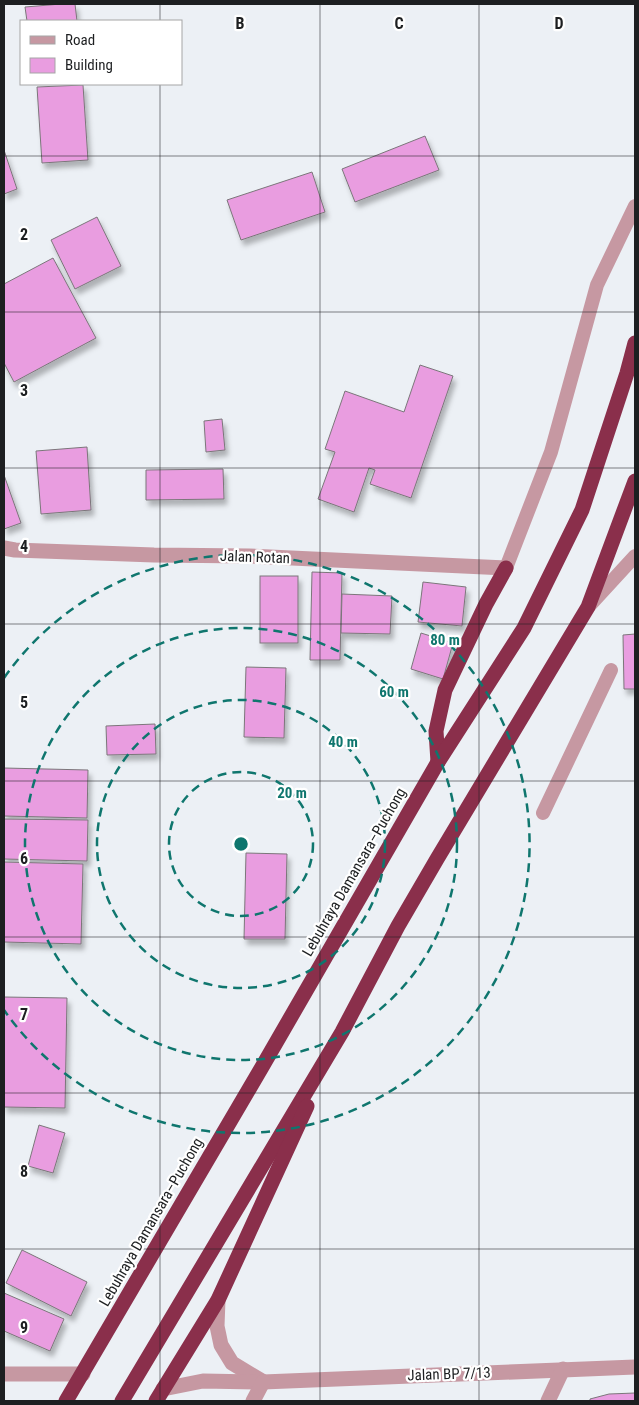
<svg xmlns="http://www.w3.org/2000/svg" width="639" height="1405" viewBox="0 0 639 1405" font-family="'Roboto Condensed',sans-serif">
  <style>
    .building { fill: #e99de0; stroke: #7b767a; filter: url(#shadow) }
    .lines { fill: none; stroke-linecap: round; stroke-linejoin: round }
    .lane { stroke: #c698a2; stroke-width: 14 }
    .street { stroke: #c698a2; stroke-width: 15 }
    .highway { stroke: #8a2f4b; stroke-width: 15 }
    .grid { fill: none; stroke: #1d1f21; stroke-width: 1; stroke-opacity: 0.55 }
    .ring { fill: none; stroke: #0f766e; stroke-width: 2.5; stroke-dasharray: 9 6 }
    .labels { text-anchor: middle; stroke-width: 4.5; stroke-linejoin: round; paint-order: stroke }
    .street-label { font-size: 15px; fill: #1d1f21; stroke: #fff }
    .grid-label { font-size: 16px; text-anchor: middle; font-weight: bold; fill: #1d1f21; stroke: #fff; stroke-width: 4.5; stroke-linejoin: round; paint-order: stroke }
    .centre { fill: #0f766e; stroke: #fff; stroke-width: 2.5 }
    .ring-label { font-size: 15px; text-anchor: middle; font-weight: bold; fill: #0f766e; stroke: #fff; stroke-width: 4.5; stroke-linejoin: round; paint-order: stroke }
  </style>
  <defs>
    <filter id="shadow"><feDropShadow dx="3" dy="5.5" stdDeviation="2.5" flood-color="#0004"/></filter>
  </defs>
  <rect width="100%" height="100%" fill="#ecf0f5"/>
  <g class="building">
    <polygon points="61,4 75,4 77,21 27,21 25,7"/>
    <polygon points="83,85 88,160 42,163 37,87"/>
    <polygon points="425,136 439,170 355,202 342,169"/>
    <polygon points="4,150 17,189 4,194"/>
    <polygon points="312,172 325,212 241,240 227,200"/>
    <polygon points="97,217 121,266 75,289 51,240"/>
    <polygon points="53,258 96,338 14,382 4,363 4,284"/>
    <polygon points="420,365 453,376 411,498 370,484 375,470 369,468 354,512 318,499 335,452 325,449 345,391 404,412"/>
    <polygon points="222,419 225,450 206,452 204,421"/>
    <polygon points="87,447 91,510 41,514 36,451"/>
    <polygon points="223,469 224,499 146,500 146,470"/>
    <polygon points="4,475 21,523 4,529"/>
    <polygon points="312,572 342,573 340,660 310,660"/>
    <rect x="260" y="576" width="38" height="67"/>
    <polygon points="423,582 466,587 462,626 418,622"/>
    <polygon points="342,594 392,596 390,634 341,633"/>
    <polygon points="421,633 453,643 443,679 411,669"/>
    <polygon points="635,634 635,689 624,689 623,635"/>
    <polygon points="246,667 286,668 284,738 244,737"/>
    <polygon points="155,724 156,754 107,755 106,726"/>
    <polygon points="4,768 88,770 87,818 4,816"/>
    <polygon points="4,819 88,820 87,861 4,859"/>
    <polygon points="246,853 287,854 285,939 244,939"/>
    <polygon points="4,862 83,864 81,944 4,942"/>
    <polygon points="4,997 67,998 65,1108 4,1107"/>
    <polygon points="39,1125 65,1133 53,1173 28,1166"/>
    <polygon points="22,1250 87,1282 71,1316 6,1283"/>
    <polygon points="4,1293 64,1319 50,1351 4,1331"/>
    <polygon points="635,1393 635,1401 590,1401 590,1399 609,1394"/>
  </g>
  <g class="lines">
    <g class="lane">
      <polyline points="506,568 551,452 597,285 635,206"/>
      <polyline points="590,605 635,556"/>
      <polyline points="543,813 611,670"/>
    </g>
    <g class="street">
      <polyline points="4,548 15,550 154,555 249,556 506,568"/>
      <polyline points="218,1300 217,1326 221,1345 232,1363 262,1381"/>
      <polyline points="4,1374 83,1374"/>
      <polyline points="163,1389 203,1381 263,1382 635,1367"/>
      <polyline points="253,1401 263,1382"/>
      <polyline points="548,1401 563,1369"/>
    </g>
    <g class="highway">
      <polyline points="438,762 436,731 445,690 486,604 506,568"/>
      <polyline points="66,1401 262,1067 438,762 524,628 582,510 627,373 635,343"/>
      <polyline points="122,1401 342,1032 398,926 437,859 588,607 635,481"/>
      <polyline points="156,1401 218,1300 307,1106"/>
    </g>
  </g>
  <path class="grid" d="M160 4V21M320 4V1401M479 4V1401M160 84V1401M4 156H635M4 312H635M4 468H635M4 624H635M4 781H635M4 937H635M4 1093H635M4 1249H635"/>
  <g class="ring">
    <circle cx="241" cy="844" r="72"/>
    <circle cx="241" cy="844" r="144"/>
    <circle cx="241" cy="844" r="216"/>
    <path d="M4 678A289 289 0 1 1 4 1010"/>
  </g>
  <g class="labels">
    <g class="street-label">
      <text transform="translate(255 557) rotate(2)" y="5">Jalan Rotan</text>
      <text transform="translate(354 872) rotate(-60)" y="5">Lebuhraya Damansara–Puchong</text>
      <text transform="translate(151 1222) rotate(-60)" y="5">Lebuhraya Damansara–Puchong</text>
      <text transform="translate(449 1374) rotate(-2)" y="5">Jalan BP 7/13</text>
    </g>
  </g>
  <g class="grid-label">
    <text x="240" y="29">B</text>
    <text x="399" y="29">C</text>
    <text x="559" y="29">D</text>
    <text x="24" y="240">2</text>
    <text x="24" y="396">3</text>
    <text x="24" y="552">4</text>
    <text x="24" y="708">5</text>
    <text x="24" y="864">6</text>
    <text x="24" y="1020">7</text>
    <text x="24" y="1177">8</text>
    <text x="24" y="1333">9</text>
  </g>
  <circle cx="241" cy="844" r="8" class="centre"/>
  <g class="ring-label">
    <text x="445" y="645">80 m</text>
    <text x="394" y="697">60 m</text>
    <text x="343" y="747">40 m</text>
    <text x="292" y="798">20 m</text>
  </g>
  <rect width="639" height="1405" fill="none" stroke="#1d1f21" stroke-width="10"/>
  <rect x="20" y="20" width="162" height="65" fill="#ffffff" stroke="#a5a5a6"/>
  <rect x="30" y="36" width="25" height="8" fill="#c698a2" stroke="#a5a5a6"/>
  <text x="65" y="45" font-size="15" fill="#1d1f21">Road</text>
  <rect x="30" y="58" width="25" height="15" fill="#e99de0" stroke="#a5a5a6"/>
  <text x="65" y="70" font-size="15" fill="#1d1f21">Building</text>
</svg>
